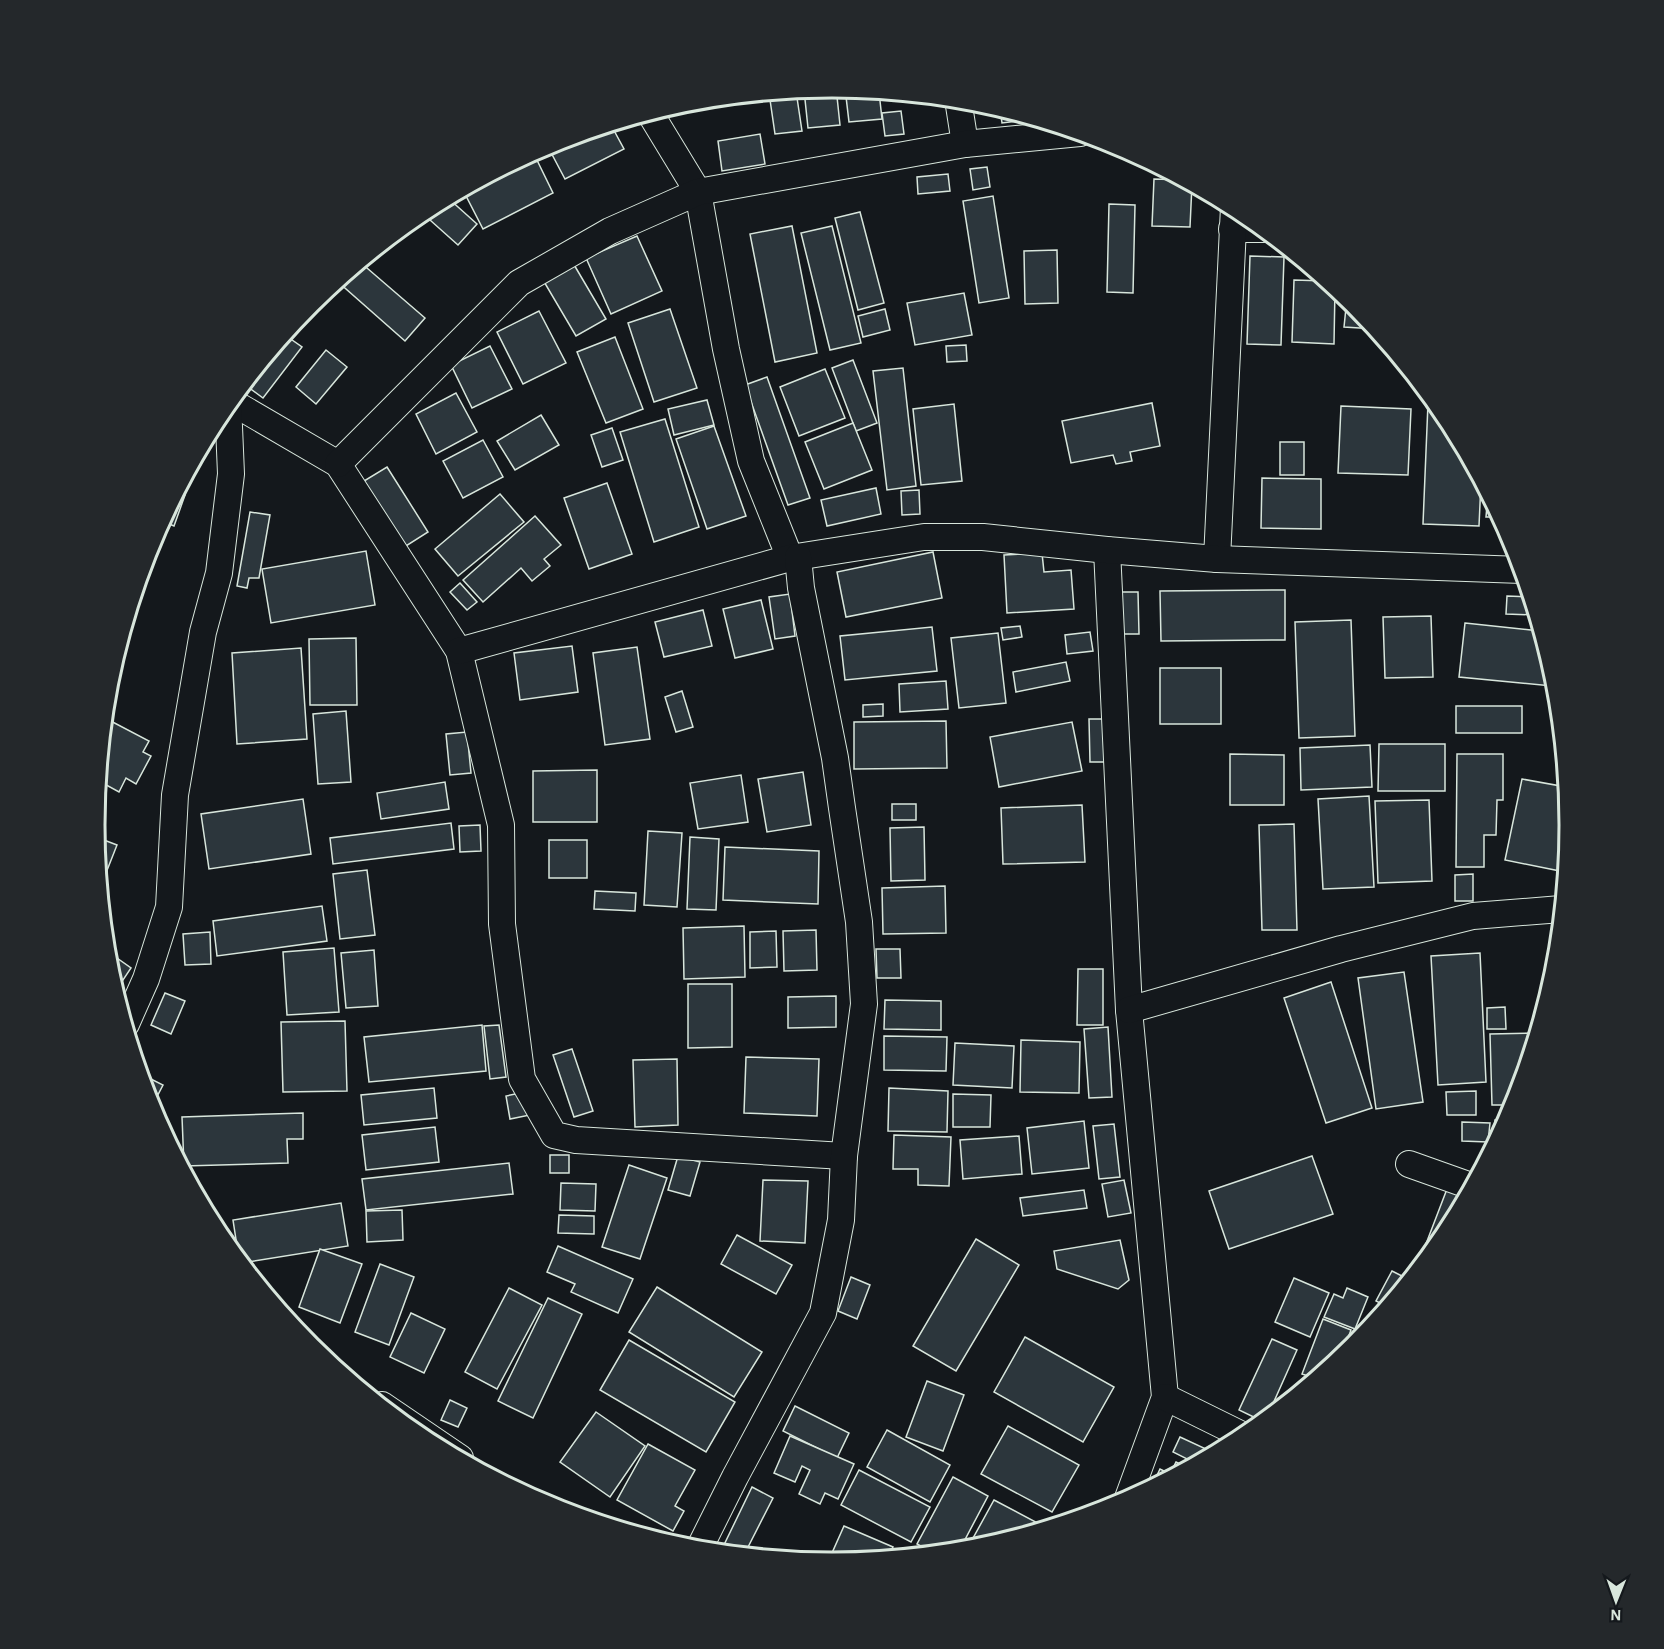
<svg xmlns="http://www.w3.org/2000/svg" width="1664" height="1649" viewBox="0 0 1664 1649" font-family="'Alegreya Sans',sans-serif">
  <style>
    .building { fill: #2c363c; stroke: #d8e6dc; stroke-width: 1.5 }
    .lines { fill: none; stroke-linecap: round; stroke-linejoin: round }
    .street-casing { stroke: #d8e6dc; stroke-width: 28 }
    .street { stroke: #14181c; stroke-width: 26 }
    .rim { fill: none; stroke: #d8e6dc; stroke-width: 3 }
  </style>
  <rect width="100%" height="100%" fill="#14181c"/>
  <g class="building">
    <polygon points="836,87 840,125 808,128 804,90"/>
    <polygon points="845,88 879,92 882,119 849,122"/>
    <polygon points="796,91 802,131 775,134 769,93"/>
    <polygon points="1000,108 1035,119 1002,123"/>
    <polygon points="901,111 904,134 885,136 882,113"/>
    <polygon points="611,125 624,149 565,179 547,145"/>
    <polygon points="760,134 765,164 722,171 718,141"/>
    <polygon points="533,152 553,193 483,229 463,190"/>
    <polygon points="987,167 990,187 973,190 970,169"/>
    <polygon points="948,174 950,191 918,194 917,177"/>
    <polygon points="1154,179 1183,180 1192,184 1190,227 1152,226"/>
    <polygon points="993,196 1009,298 979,303 963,201"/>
    <polygon points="448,198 477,224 458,245 421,212"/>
    <polygon points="1109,204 1135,205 1133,293 1107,292"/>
    <polygon points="860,212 884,303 858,310 835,218"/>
    <polygon points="792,226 817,353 775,362 750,234"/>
    <polygon points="832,226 861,343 830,350 801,233"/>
    <polygon points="637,236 662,291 611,314 586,258"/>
    <polygon points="1057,250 1058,303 1025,304 1024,251"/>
    <polygon points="1250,256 1284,257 1281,345 1247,344"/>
    <polygon points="360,262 425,318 405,341 337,281"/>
    <polygon points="573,263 606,319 576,336 543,280"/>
    <polygon points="1294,280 1326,281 1335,288 1334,344 1292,342"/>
    <polygon points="964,293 972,335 915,345 907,303"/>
    <polygon points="1347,298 1354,303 1375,329 1344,327"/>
    <polygon points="670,309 697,388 654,402 628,323"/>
    <polygon points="885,309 890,330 863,337 858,316"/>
    <polygon points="539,311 566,363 523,384 497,332"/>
    <polygon points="285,335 302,347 263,398 244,384"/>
    <polygon points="615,337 643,409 606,423 577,352"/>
    <polygon points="966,345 967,361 947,362 946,346"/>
    <polygon points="490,346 512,389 472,408 451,365"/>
    <polygon points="326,350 347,367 316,404 296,387"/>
    <polygon points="853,360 877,423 856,431 832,368"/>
    <polygon points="903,368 916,486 887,490 873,371"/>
    <polygon points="825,369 845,418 799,436 780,387"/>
    <polygon points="767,377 810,498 788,505 745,385"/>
    <polygon points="456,393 477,432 436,454 416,414"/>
    <polygon points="707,400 714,425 674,435 668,409"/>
    <polygon points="1152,403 1160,446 1130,452 1132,461 1116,464 1113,455 1071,463 1062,421"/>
    <polygon points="1428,403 1436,404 1445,415 1481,482 1479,526 1423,524"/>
    <polygon points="954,404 962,481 921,485 913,409"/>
    <polygon points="1341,406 1411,409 1408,475 1338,473"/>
    <polygon points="541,415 559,445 515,470 497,441"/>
    <polygon points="665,419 699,527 654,542 620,432"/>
    <polygon points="853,423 872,470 824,489 805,442"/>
    <polygon points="714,426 746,516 707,529 676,439"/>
    <polygon points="612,428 623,460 602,467 591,435"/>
    <polygon points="483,440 503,477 463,498 443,461"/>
    <rect x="1280" y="442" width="24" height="33"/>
    <polygon points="387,467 428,532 406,546 364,481"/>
    <polygon points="1262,478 1321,479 1321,529 1261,528"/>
    <polygon points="607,483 632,554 589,569 564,498"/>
    <polygon points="876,488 881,514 827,526 821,500"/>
    <polygon points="919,490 920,514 902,515 901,491"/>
    <polygon points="177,492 185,495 174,526 162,521"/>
    <polygon points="500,494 524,522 458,576 435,549"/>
    <polygon points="1488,494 1500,517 1486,517"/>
    <polygon points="250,512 270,515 259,578 249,578 247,588 237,586"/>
    <polygon points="535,516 561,545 544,559 550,566 532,581 521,568 483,602 463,580"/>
    <polygon points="366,551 375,605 271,623 262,569"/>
    <polygon points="933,552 942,598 846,617 837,572"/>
    <polygon points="1042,553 1044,572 1071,570 1074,609 1007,613 1004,555"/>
    <polygon points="460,583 477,602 467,610 450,592"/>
    <polygon points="1285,590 1285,640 1161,641 1160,591"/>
    <polygon points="1120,592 1138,592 1139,634 1121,634"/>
    <polygon points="790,594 795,636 775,639 769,597"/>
    <polygon points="1507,596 1530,597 1535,615 1506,614"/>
    <polygon points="761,600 773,649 735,658 723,609"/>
    <polygon points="703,610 712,646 664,657 655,622"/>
    <polygon points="1431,616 1433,677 1385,678 1383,617"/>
    <polygon points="1351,620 1355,736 1299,738 1295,622"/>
    <polygon points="1465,623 1540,631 1553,673 1552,686 1459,677"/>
    <polygon points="1020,626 1022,637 1003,640 1001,628"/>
    <polygon points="932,627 937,671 845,680 840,636"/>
    <polygon points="1090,632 1093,651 1067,654 1065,635"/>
    <polygon points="998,633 1006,703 959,708 951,638"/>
    <polygon points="356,638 357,705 310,705 309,639"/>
    <polygon points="572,646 578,692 520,700 514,653"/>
    <polygon points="637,647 650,739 605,745 593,653"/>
    <polygon points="301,648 307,739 237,744 232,653"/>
    <polygon points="1066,662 1070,681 1016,692 1013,672"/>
    <rect x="1160" y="668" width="61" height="56"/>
    <polygon points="946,681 948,709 900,712 899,684"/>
    <polygon points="682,691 693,727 676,732 665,697"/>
    <polygon points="1557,699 1560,723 1551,720"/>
    <polygon points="883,704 883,716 863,717 863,705"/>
    <rect x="1456" y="706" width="66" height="27"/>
    <polygon points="346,711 351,782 318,784 313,714"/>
    <polygon points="105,718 149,741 143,752 151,756 136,784 126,778 119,792 99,781"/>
    <polygon points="1089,719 1107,719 1109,762 1090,762"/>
    <polygon points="946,721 947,768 854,769 854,722"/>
    <polygon points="1072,722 1082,771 999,787 990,737"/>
    <polygon points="467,732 471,773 450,775 446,734"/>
    <polygon points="1379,744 1445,744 1445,791 1378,791"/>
    <polygon points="1370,745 1372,787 1301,790 1300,748"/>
    <polygon points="1230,754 1284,755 1284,805 1230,805"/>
    <polygon points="1457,754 1503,754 1503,800 1497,800 1496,835 1484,835 1484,867 1456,867"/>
    <polygon points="597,770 597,822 533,822 533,771"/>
    <polygon points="803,772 811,825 767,832 758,779"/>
    <polygon points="741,775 748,822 698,829 690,783"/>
    <polygon points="1522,779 1566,787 1569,825 1565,872 1505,860"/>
    <polygon points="445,782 449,809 381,819 377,793"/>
    <polygon points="1369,796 1374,887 1323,889 1318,799"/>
    <polygon points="303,799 311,854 209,869 201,814"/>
    <polygon points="1429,800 1432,881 1378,883 1375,801"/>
    <rect x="892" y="804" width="24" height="16"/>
    <polygon points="1082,805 1085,862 1003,864 1001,808"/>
    <polygon points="451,823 454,849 333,864 330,838"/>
    <polygon points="1294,824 1297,930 1262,930 1259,825"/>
    <polygon points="480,825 481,851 460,852 459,826"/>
    <polygon points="924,827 925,880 891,881 890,828"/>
    <polygon points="648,831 682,833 677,907 644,905"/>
    <polygon points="96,837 117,845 104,878 100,876"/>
    <polygon points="690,837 719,839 716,910 687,909"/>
    <rect x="549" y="840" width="38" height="38"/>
    <polygon points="725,847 819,851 818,904 723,900"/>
    <polygon points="367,870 375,935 340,939 333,874"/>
    <polygon points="1473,874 1473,901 1455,901 1455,875"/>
    <polygon points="945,886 946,933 883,934 882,888"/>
    <polygon points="595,891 636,893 635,911 594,909"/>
    <polygon points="322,906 327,941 217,956 213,921"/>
    <polygon points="744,926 745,977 684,979 683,928"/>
    <polygon points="816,930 817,970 784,971 783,931"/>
    <polygon points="776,931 777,967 750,968 750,932"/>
    <polygon points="210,932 211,964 185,965 183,934"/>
    <polygon points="334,948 339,1012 287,1015 283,952"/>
    <polygon points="876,949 900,949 901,978 877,978"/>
    <polygon points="374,950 378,1006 346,1008 341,953"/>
    <polygon points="107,951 131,968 121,983 111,976"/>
    <polygon points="1480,953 1486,1082 1438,1085 1431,956"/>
    <polygon points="1078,969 1103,969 1103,1025 1077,1025"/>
    <polygon points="1404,972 1423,1102 1376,1109 1358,978"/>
    <polygon points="1331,982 1372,1108 1326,1123 1284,998"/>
    <polygon points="688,984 732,984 732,1047 688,1048"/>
    <polygon points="165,993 185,1001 171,1034 151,1025"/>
    <polygon points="836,996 836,1027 788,1028 788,997"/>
    <polygon points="885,1000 941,1001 941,1030 884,1029"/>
    <polygon points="1505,1007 1506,1029 1487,1029 1487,1008"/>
    <polygon points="345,1021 347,1091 283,1092 281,1022"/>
    <polygon points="482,1025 486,1071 369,1082 364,1037"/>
    <polygon points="499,1025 506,1077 490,1079 484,1026"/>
    <polygon points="1108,1027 1112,1097 1089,1098 1084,1029"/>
    <polygon points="1536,1033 1514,1105 1492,1105 1490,1034"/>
    <polygon points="884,1036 947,1037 946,1071 884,1070"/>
    <polygon points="1021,1040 1080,1042 1079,1093 1020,1092"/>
    <polygon points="955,1043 1014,1046 1012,1088 953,1085"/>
    <polygon points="572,1049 593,1111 574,1117 553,1055"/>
    <polygon points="746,1057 819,1059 817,1116 744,1113"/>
    <polygon points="677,1059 678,1125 635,1127 633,1060"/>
    <polygon points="141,1074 163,1085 151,1108 151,1106"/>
    <polygon points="434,1088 437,1118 364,1125 361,1095"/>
    <polygon points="889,1088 948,1091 947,1132 888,1131"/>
    <polygon points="1476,1091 1476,1115 1447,1115 1446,1092"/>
    <polygon points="525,1092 530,1115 510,1119 506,1096"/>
    <polygon points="953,1094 991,1095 990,1127 953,1127"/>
    <polygon points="303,1113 303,1139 287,1139 288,1163 184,1166 182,1117"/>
    <polygon points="1495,1120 1506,1121 1494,1144"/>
    <polygon points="1084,1121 1089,1168 1032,1174 1027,1128"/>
    <polygon points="1462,1122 1490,1123 1488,1142 1462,1141"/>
    <polygon points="1114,1124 1120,1177 1099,1179 1093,1126"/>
    <polygon points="435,1127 439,1162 366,1170 362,1135"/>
    <polygon points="894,1135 951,1137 949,1186 918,1185 918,1169 893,1169"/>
    <polygon points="1019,1136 1022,1174 963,1179 960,1140"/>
    <rect x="550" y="1155" width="19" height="18"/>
    <polygon points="678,1156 700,1162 690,1196 668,1190"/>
    <polygon points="1312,1156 1333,1214 1229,1249 1209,1191"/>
    <polygon points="509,1163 513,1194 366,1210 362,1179"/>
    <polygon points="629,1165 667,1178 640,1259 602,1247"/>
    <polygon points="763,1180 808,1181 805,1243 760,1241"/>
    <polygon points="1124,1180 1131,1213 1108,1217 1102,1184"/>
    <polygon points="561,1183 596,1184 595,1211 560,1210"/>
    <polygon points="1447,1189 1465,1196 1445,1235 1416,1270"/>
    <polygon points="1084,1190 1087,1208 1023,1216 1020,1198"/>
    <polygon points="341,1203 348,1246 242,1263 239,1259 233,1220"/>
    <polygon points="402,1210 403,1240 367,1242 366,1211"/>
    <polygon points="559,1215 594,1216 594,1234 558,1233"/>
    <polygon points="737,1235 792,1265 776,1294 721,1264"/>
    <polygon points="976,1239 1019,1265 956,1371 913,1346"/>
    <polygon points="1120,1240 1129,1280 1118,1289 1057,1269 1054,1251"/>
    <polygon points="558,1246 633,1279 618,1313 571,1292 575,1284 547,1272"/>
    <polygon points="320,1249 362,1264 340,1323 299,1307"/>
    <polygon points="380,1264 414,1277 389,1345 355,1332"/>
    <polygon points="1392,1271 1408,1279 1386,1306 1376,1301"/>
    <polygon points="851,1277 870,1285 857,1319 838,1311"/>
    <polygon points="1294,1278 1329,1293 1310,1337 1275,1322"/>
    <polygon points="657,1287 762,1352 734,1397 629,1332"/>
    <polygon points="509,1288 542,1305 497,1389 465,1372"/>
    <polygon points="1347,1288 1368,1297 1355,1329 1324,1317 1334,1294 1343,1298"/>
    <polygon points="548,1298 582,1314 533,1418 498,1401"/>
    <polygon points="411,1313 445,1329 424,1373 390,1357"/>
    <polygon points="1323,1319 1351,1330 1341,1356 1314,1378 1302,1374"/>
    <polygon points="1025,1337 1114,1387 1083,1442 994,1392"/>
    <polygon points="1272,1339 1297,1350 1267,1417 1262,1421 1239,1410"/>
    <polygon points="629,1340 735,1402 706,1452 600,1390"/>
    <polygon points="927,1381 964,1395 943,1451 906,1437"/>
    <polygon points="450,1400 467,1408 458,1427 441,1420"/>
    <polygon points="795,1406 849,1433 837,1458 783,1431"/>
    <polygon points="596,1412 645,1446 610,1497 560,1462"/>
    <polygon points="1008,1426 1079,1465 1052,1512 981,1474"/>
    <polygon points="887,1430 950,1465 930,1502 867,1467"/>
    <polygon points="790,1436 854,1464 838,1499 825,1493 820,1504 799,1494 810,1470 802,1466 795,1482 774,1473"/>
    <polygon points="1180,1437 1206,1449 1200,1460 1195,1463 1173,1452"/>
    <polygon points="648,1444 695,1470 675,1506 684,1511 673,1531 617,1500"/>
    <polygon points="1176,1462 1186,1467 1152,1486 1160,1469 1170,1474"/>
    <polygon points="859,1470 930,1507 911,1542 841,1505"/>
    <polygon points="953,1477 988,1496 960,1549 932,1552 917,1544"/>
    <polygon points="752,1487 773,1498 745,1553 721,1551"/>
    <polygon points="994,1500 1045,1527 976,1548 967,1549"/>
    <polygon points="844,1526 893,1547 889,1556 828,1562"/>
  </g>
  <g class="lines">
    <defs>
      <g id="street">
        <polyline points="958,99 965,144"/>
        <polyline points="650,113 698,192 726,349 751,461 790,558"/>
        <polyline points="1232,229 1263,229"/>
        <polyline points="230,401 338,464 459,651 501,825 502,924 522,1079 554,1135 576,1140 844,1156"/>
        <polyline points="338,464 519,283 610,231 698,192 965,144 1080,133"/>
        <polyline points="1107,550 1129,1010 1165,1397 1128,1498"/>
        <polyline points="1217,559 1234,207"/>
        <polyline points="459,651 790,558 924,537 983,537 1107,550 1217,559 1522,570"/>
        <polyline points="1129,1010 1341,949 1473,916 1561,909"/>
        <polyline points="126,1024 146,979 169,907 175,795 203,632 219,573 231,474 228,403"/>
        <polyline points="1409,1164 1471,1186"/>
        <polyline points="1165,1397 1244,1436"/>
        <polyline points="382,1405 460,1458"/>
        <polyline points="699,1549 735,1477 823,1313 841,1220 844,1156 864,1004 859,922 842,808 835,758 801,588 798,557"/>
      </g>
    </defs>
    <use href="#street" class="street-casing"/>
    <use href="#street" class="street"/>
  </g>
  <path d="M0 0H1664V1649H0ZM105 825a727 727 0 1 1 1454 0a727 727 0 1 1-1454 0Z" fill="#24282b" fill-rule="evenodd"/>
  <path class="rim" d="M105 825a727 727 0 1 1 1454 0a727 727 0 1 1-1454 0Z"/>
  <g transform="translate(1616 1601) rotate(181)" stroke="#14181c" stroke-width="4.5" paint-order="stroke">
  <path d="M0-4.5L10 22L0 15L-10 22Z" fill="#d8e6dc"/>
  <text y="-9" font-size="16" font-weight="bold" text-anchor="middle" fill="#d8e6dc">N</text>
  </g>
</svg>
